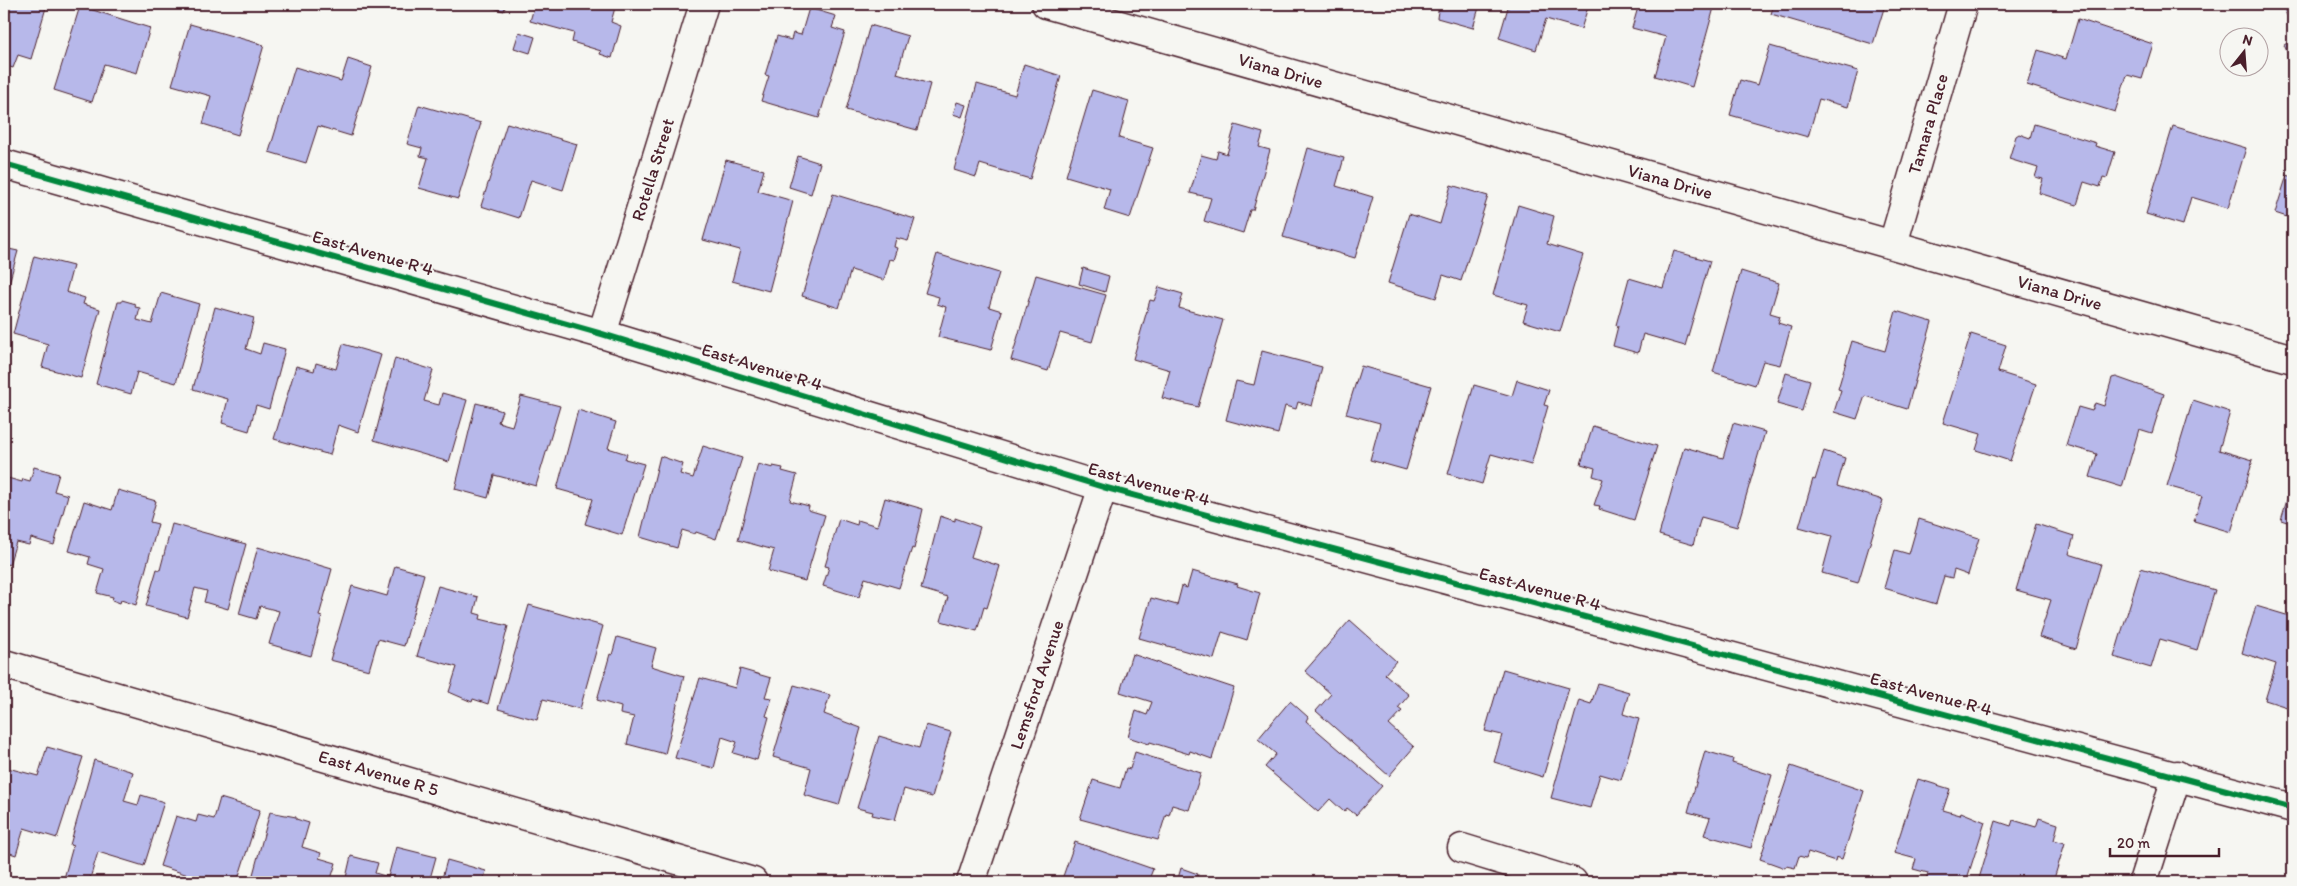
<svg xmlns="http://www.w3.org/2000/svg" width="2297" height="886" viewBox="0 0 2297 886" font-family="Itim,sans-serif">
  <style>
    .building { fill: #b7b8ea; stroke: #4a1f2b }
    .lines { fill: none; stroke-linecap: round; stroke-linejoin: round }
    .minor-casing { stroke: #4a1f2b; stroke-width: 31 }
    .minor { stroke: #f6f6f2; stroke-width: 28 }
    .cycleway-casing { stroke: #f6f6f2; stroke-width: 9 }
    .cycleway { stroke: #00873e; stroke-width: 6 }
    .labels { text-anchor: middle; stroke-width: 4; stroke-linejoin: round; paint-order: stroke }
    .street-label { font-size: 18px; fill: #4a1f2b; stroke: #f6f6f2 }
  </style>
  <rect width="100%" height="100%" fill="#f6f6f2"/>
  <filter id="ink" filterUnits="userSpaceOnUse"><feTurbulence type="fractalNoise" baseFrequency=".02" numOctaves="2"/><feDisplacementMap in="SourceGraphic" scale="10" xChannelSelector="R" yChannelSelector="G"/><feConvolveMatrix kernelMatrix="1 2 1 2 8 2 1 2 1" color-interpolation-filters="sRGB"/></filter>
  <g filter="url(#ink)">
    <g class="building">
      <polygon points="4,4 47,4 31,59 18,55 13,68 4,65"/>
      <polygon points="478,4 506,4 504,11"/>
      <polygon points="535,4 616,4 611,22 621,26 612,58 600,54 601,51 572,42 574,33 530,21"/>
      <polygon points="1439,4 1480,4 1473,28 1437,18"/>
      <polygon points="1509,4 1589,4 1581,29 1546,19 1536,50 1499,38"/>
      <polygon points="1639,4 1715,4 1692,87 1655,76 1666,37 1632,28"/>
      <polygon points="1774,4 1883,4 1885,5 1873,44 1771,14"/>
      <polygon points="2293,5 2293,26 2284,10"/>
      <polygon points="80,6 150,28 137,73 104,64 92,102 54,90"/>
      <polygon points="809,8 836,16 832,28 845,32 819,118 761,101 769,76 765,75 777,36 791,40 793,33 801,35"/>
      <polygon points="2078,19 2153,44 2142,79 2127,75 2115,112 2027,85 2038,50 2066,59"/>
      <polygon points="190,24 264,45 238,135 203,124 211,96 172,85"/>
      <polygon points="870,25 908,36 897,74 930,84 917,130 846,110"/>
      <polygon points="519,32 535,37 530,53 514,48"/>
      <polygon points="2293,40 2293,64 2284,45"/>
      <polygon points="1770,46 1858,71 1848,107 1819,99 1808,137 1730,115 1740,80 1758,85"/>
      <polygon points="348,59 372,67 351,136 318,126 306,163 269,152 295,67 341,81"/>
      <polygon points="1024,64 1061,76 1030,179 980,164 976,177 954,170 977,84 1015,95"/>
      <polygon points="1092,90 1129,101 1119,138 1153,148 1130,218 1104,210 1110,189 1066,176"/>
      <polygon points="957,102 966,105 962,117 953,114"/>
      <polygon points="419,105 481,123 458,199 419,188 428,158 420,156 422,148 407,144"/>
      <polygon points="507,123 577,144 563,190 531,180 519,218 481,206"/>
      <polygon points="2034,124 2096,143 2095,146 2115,152 2107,178 2103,177 2100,187 2084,182 2077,205 2039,193 2043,179 2035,177 2038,168 2009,159 2016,136 2019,134 2030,138"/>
      <polygon points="1235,125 1263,133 1259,147 1270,150 1253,210 1250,210 1243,233 1204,221 1211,198 1190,193 1201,155 1216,159 1218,151 1227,154"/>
      <polygon points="2173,126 2246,148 2228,208 2191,197 2183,225 2146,214"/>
      <polygon points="1308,148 1344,158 1336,186 1373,197 1355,258 1283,237"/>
      <polygon points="798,156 820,163 811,194 789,187"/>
      <polygon points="726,160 764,170 758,191 793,201 769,291 732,281 740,250 703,240"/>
      <polygon points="2287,175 2293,177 2293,226 2288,224 2290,218 2275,213"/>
      <polygon points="1451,185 1488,196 1461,281 1443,275 1436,298 1388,283 1409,214 1440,224"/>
      <polygon points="833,194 915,219 908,241 896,238 894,247 898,248 894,260 890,259 884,280 851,270 839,308 802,296"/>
      <polygon points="1518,205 1554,216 1547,244 1583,255 1560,332 1523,321 1528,305 1493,295"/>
      <polygon points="4,248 18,251 8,287 6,287 4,297"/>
      <polygon points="1674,251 1710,261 1685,346 1643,334 1638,353 1613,346 1618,326 1616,325 1629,278 1663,288"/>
      <polygon points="937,254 999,273 989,307 1002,311 991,350 938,337 946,307 937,304 939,297 925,293"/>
      <polygon points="34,256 73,266 66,292 85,298 83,304 100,309 81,378 42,367 48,344 13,334"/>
      <polygon points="1083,268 1109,276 1105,292 1079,284"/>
      <polygon points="1741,271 1779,283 1770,313 1780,316 1778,323 1791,327 1780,365 1763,361 1755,385 1713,372"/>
      <polygon points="1036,275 1106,295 1092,342 1060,333 1048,371 1011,360"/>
      <polygon points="1159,287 1183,294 1179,308 1223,320 1198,407 1162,398 1170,370 1133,359 1150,300 1154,301"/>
      <polygon points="161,293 199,304 176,383 137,372 131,394 96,384 118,302 122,302 122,300 136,304 135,307 140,308 137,320 152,324"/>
      <polygon points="215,307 254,318 246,349 260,354 263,343 285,349 269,409 256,405 249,431 222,423 228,399 193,389"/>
      <polygon points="1896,311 1932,322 1907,409 1865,396 1857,419 1834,412 1841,390 1838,389 1852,341 1885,351"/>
      <polygon points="1971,334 2006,345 1998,372 2036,384 2010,461 1976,450 1981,434 1943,423"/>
      <polygon points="343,344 381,355 358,432 338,425 330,455 274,439 296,366 314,371 316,363 336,369"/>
      <polygon points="1262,351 1322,367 1312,406 1298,402 1296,409 1285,406 1278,434 1226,420 1236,381 1254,385"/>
      <polygon points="395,358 433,370 424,401 439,405 442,393 467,400 449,462 374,440"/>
      <polygon points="1361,366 1431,386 1406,470 1370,460 1380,423 1346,414"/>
      <polygon points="1786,373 1810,380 1802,411 1777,404"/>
      <polygon points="2116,377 2164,394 2152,433 2139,429 2122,487 2090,477 2097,454 2066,445 2078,407 2092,411 2095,403 2104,406 2112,378"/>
      <polygon points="1517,380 1549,390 1544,405 1548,406 1531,465 1491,454 1482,484 1448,474 1474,385 1512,396"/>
      <polygon points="521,396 560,406 536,486 494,475 488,498 455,489 476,403 496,408 496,409 502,411 498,422 512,426"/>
      <polygon points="2193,400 2230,412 2219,450 2253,460 2231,532 2194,521 2202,496 2167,486"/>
      <polygon points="578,410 616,422 608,448 627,454 625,459 644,464 622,535 585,524 593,499 557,489"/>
      <polygon points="1733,423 1765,432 1737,527 1701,517 1693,545 1659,535 1684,447 1723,458"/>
      <polygon points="1593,426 1657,446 1634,520 1599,509 1600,506 1594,505 1603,479 1593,476 1595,468 1581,464"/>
      <polygon points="703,446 742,458 716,539 696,532 695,534 682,530 677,548 640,537 660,456 683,464 680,474 693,478"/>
      <polygon points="1824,451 1845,458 1837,486 1883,500 1858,583 1822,573 1832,536 1799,527 1813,479 1815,480"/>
      <polygon points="758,464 773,468 773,466 783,468 782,471 797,475 790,501 809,506 808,510 825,515 805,581 768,571 774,550 738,540"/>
      <polygon points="34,467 59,474 54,491 68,495 54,545 31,538 29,545 16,542 9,565 4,563 4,477 22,482 23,479 30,481"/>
      <polygon points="2293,480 2293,524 2281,520"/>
      <polygon points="118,490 156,501 150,522 158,524 136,605 121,600 120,603 112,600 113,597 97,593 104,569 88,564 90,557 69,551 84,501 112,510"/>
      <polygon points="885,498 923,509 914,549 912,548 899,588 865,578 859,597 823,586 829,567 825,566 839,519 857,525 858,520 877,526"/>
      <polygon points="940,516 955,521 955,518 980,527 971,557 1000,566 987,608 984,607 977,631 941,621 948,597 921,589"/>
      <polygon points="1919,519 1979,538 1968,575 1954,570 1952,578 1944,576 1936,604 1884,588 1895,550 1909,554"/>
      <polygon points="172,524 246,544 228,609 204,602 207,591 195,588 187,617 146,606 157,569 160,570"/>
      <polygon points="2036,524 2074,536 2069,554 2101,564 2076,649 2039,637 2051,600 2016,590"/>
      <polygon points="258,547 332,569 319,616 322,617 311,656 269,644 279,611 260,606 256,619 239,614"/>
      <polygon points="395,566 424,574 404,646 378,639 369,670 330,660 352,586 387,596"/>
      <polygon points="2141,568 2215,590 2197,650 2160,639 2151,668 2114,657"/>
      <polygon points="1192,571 1238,584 1237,586 1260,593 1247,640 1222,632 1214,659 1139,638 1151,598 1177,605 1182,586 1187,588"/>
      <polygon points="438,586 478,597 474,613 481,615 480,619 508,626 488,704 473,699 472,702 449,692 457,667 417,656"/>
      <polygon points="529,605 603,626 580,709 543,699 537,720 498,709"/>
      <polygon points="2256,606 2293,617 2293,709 2265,700 2276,664 2242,653"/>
      <polygon points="1350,620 1396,661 1385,674 1409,695 1398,708 1402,711 1389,725 1414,747 1389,776 1316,711 1331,694 1305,671"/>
      <polygon points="617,637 656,648 651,666 684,676 665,754 627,744 634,717 620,714 621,707 597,700 610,654 612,655"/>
      <polygon points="1132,654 1234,688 1212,759 1190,751 1189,754 1150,742 1149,744 1128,737 1136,711 1147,715 1152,702 1120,692"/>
      <polygon points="740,669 771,678 765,697 772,698 766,716 769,717 757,760 733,753 737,742 722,737 714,768 675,758 700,678 735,688"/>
      <polygon points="1503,669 1569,688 1543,777 1494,762 1502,735 1485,731"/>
      <polygon points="1598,683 1629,692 1623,714 1639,719 1621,780 1600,774 1590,808 1551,798 1579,700 1591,704"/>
      <polygon points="794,685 830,695 824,714 861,728 839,805 804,795 811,768 773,757"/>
      <polygon points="1290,701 1308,717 1306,721 1382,786 1356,815 1347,808 1344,812 1330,799 1318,812 1265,767 1276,754 1258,739"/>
      <polygon points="926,725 951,732 932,797 904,789 895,820 872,815 873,812 857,808 879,736 919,748"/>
      <polygon points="47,747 83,757 57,838 24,828 16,855 4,851 4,767 38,776"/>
      <polygon points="1705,751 1733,759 1732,763 1772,775 1751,848 1704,835 1710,818 1688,812"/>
      <polygon points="1135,752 1201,773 1189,810 1172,805 1169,815 1166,814 1158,840 1080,819 1093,780 1120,788 1126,768 1130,769"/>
      <polygon points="94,760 133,772 124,801 138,805 141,795 164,802 144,866 98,852 89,882 63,882 73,846 70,845"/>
      <polygon points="1791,766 1864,791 1842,859 1836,857 1835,861 1808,852 1806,858 1799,856 1795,868 1786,866 1785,868 1760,859"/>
      <polygon points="1918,779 1950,789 1943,810 1960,815 1961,812 1985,822 1966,882 1925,882 1928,873 1913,869 1916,859 1894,853"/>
      <polygon points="220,798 260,810 237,882 217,882 209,880 208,882 205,882 201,881 201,879 160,866 176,816 196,822 198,815 214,819"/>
      <polygon points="270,812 296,817 296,819 309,823 302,847 321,853 319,858 336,863 330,882 251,882"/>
      <polygon points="2039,818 2058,824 2054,840 2065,843 2053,882 1978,882 1996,821 2011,826 2013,820 2036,827"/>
      <polygon points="1075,842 1153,869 1148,882 1061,882"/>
      <polygon points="396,847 436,857 429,882 345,882 351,856 378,863 375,873 388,877"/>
      <polygon points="447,860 486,871 483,882 441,882"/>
      <polygon points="1181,868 1198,874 1196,882 1177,882"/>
    </g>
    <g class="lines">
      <defs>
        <g id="minor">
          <path id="s1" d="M1046 4 2293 359"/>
          <polyline points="4,164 602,334 1103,487 2293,808"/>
          <path id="s2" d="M1893 244 1963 4"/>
          <path id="s3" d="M602 334 704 4"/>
          <path id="s4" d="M4 664 753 882"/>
          <polyline points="1462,848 1573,882"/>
          <path id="s5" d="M971 882 1103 487"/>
          <polyline points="2143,882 2177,775"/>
        </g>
      </defs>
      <use href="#minor" class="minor-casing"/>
      <use href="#minor" class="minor"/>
      <defs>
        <polyline id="cycleway" points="4,164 602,334 1103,487 2293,808"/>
      </defs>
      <use href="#cycleway" class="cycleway-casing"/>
      <use href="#cycleway" class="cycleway"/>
    </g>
  </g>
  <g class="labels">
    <g class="street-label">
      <text dy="6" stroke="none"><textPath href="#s1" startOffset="244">Viana Drive</textPath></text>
      <text dy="6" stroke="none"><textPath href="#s2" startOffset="125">Tamara Place</textPath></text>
      <text dy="6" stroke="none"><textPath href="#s3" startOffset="172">Rotella Street</textPath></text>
      <text dy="6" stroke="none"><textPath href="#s1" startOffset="649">Viana Drive</textPath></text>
      <text transform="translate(373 253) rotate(16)" y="6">East Avenue R 4</text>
      <text dy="6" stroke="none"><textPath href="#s1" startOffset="1054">Viana Drive</textPath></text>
      <text transform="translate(762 367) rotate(17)" y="6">East Avenue R 4</text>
      <text transform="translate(1149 484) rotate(15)" y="6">East Avenue R 4</text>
      <text transform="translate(1540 589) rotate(15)" y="6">East Avenue R 4</text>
      <text dy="6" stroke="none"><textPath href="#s5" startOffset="208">Lemsford Avenue</textPath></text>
      <text transform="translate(1931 694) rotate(15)" y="6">East Avenue R 4</text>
      <text dy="6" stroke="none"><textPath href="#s4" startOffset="390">East Avenue R 5</textPath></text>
    </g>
  </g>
  <rect width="2297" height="886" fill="none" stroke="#f6f6f2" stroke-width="20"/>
  <rect x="10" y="10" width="2277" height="866" fill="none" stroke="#4a1f2b" stroke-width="2" filter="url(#ink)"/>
  <g transform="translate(2244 52) rotate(17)"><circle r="24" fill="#f6f6f2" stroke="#b1a0a2"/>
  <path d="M0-4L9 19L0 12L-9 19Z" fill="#4a1f2b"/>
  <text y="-8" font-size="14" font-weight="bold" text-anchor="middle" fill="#4a1f2b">N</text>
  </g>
  <path d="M2110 848v8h109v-8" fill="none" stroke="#4a1f2b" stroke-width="2.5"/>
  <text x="2117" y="848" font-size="15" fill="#4a1f2b" stroke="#f6f6f2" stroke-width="4" paint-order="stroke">20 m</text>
</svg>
